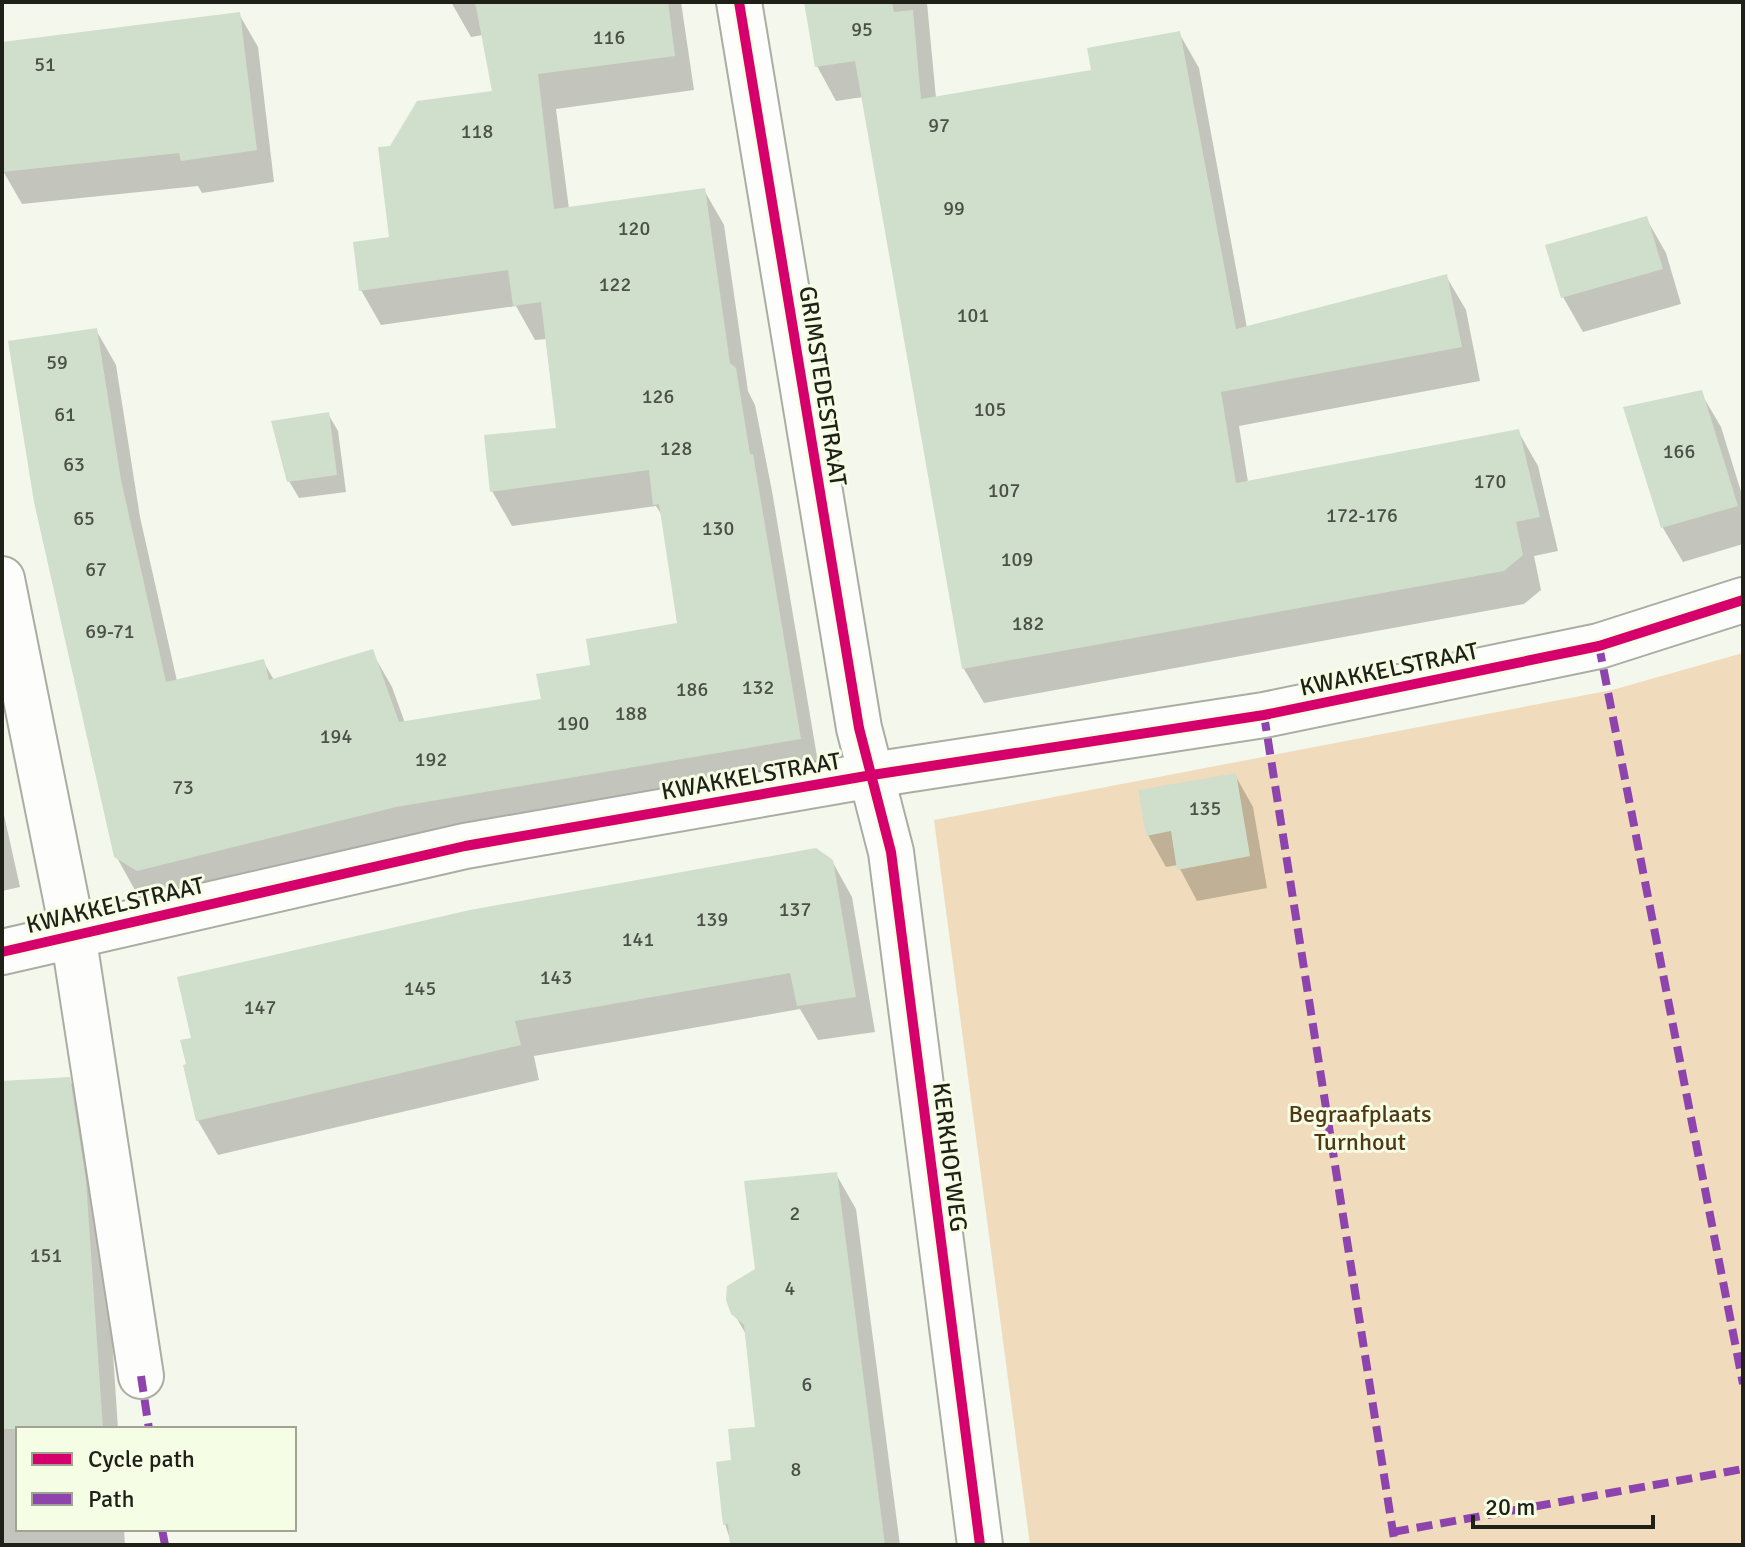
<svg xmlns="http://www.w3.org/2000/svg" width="1745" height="1547" viewBox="0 0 1745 1547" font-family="Signika,sans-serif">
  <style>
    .green { fill: #f0dcbc }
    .shadow { fill: #0003 }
    .building { fill: #d0dfcc }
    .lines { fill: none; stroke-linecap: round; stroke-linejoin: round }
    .minor-casing { stroke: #abada4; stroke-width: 48 }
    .minor { stroke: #fdfefc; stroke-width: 44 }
    .quiet { stroke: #8e44ad; stroke-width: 8; stroke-dasharray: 16 8; stroke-linecap: butt }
    .cycleway-casing { stroke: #f6fde5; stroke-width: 15 }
    .cycleway { stroke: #d6006c; stroke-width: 10 }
    .labels { text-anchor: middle; stroke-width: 6; stroke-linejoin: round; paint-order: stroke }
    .number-label { font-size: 20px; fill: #4b5046 }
    .street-label { font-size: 24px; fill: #1f2119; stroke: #f6fde5 }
    .park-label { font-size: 24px; fill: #503817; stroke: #f6fde5 }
  </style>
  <rect width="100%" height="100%" fill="#f4f7eb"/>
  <polygon class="green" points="1743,653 1743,1545 1030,1545 934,820 1612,690"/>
  <g class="shadow">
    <polygon points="451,2 681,2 694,90 556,109 569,209 704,190 724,225 748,391 755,405 772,491 820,774 158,905 136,892 116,856 96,330 116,365 140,517 177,681 263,661 274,680 372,652 392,687 405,723 543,701 592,667 679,625 663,517 656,506 512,526 492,491 558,430 547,339 535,340 516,306 381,325 361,290 391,239 391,148 494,92 483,35 471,37"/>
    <polygon points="806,2 932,2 927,3 936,98 1094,72 1179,33 1199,68 1247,328 1446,276 1466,310 1480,381 1239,426 1248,482 1518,431 1538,466 1558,551 1534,556 1541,590 1524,604 984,703 964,669 863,97 836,101 817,66"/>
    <polygon points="239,14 258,47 274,182 202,193 198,186 22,204 3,171 2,45"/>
    <polygon points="1646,218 1666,253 1681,304 1583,332 1563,297"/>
    <polygon points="1701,393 1721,427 1743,498 1743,544 1683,562 1663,528 1625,409"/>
    <polygon points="328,414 338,431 346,492 299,498 289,481"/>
    <polygon points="1235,775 1253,807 1267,888 1197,901 1178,865 1166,867 1148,835"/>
    <polygon points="2,806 20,887 2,891"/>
    <polygon points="832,861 852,897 875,1032 818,1040 800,1009 534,1056 539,1080 218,1155 198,1121 185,1066"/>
    <polygon points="69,1079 88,1113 104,1216 118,1429 18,1429 18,1529 124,1529 125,1545 2,1545 2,1084"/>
    <polygon points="836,1174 856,1209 900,1545 732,1545 725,1524 733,1462 757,1428 747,1336 729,1305"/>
  </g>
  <g class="building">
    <polygon points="475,2 668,2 675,56 538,74 554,209 705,188 730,363 736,368 750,454 753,454 801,739 396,807 137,871 114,857 34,502 8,341 97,328 121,480 166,682 264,659 269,680 373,649 399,722 541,699 536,674 590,665 586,639 677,623 659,504 653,505 649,470 490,492 484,435 556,428 541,302 513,306 508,270 359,291 353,242 389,237 378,147 390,146 417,101 492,91"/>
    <polygon points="804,2 892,2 894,12 913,10 921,99 1091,70 1087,48 1180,31 1236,329 1447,274 1462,347 1221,392 1236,483 1519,429 1540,517 1516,522 1523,555 1504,571 962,669 855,61 815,67"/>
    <polygon points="240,12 257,150 181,161 179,153 2,172 2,42"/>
    <polygon points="1647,216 1663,269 1561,298 1545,245"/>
    <polygon points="1702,390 1738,506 1661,528 1623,407"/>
    <polygon points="329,412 337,475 287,482 271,421"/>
    <polygon points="1236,773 1250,856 1177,870 1171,831 1146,836 1138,790"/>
    <polygon points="816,848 833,860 856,997 797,1006 790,973 515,1021 521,1045 196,1121 183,1065 186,1064 180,1040 191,1038 177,977 470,910"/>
    <polygon points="70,1077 86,1181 103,1429 2,1429 2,1081"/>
    <polygon points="837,1172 885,1545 730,1545 728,1524 723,1525 716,1462 731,1460 728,1429 755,1427 744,1325 731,1314 726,1300 727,1286 755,1269 744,1181"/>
  </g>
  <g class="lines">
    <defs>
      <g id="minor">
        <polyline points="739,2 859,728 891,852 980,1545"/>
        <polyline points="2,579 73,934 141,1376"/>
        <polyline points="2,952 465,846 872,775 1264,715 1599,646 1743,600"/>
      </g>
    </defs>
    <use href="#minor" class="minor-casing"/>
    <use href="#minor" class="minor"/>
    <g class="quiet">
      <polyline points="1599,646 1743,1384"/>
      <polyline points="1264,715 1395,1545"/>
      <polyline points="141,1376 149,1429"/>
      <polyline points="162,1529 165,1545"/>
      <polyline points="1393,1532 1743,1469"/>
    </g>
    <defs>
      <g id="cycleway">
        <polyline points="739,2 859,728 891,852 980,1545"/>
        <polyline points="2,952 465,846 872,775 1264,715 1599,646 1743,600"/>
      </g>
    </defs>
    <use href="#cycleway" class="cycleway-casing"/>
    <use href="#cycleway" class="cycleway"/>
  </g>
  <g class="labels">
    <g class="number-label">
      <text x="862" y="36">95</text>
      <text x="609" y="44">116</text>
      <text x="45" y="71">51</text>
      <text x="939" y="132">97</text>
      <text x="477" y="138">118</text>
      <text x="954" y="215">99</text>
      <text x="634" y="235">120</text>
      <text x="615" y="291">122</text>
      <text x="973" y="322">101</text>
      <text x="57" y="369">59</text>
      <text x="658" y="403">126</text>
      <text x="990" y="416">105</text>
      <text x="65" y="421">61</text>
      <text x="676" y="455">128</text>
      <text x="1679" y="458">166</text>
      <text x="74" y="471">63</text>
      <text x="1490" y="488">170</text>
      <text x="1004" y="497">107</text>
      <text x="1362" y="522">172-176</text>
      <text x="84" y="525">65</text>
      <text x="718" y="535">130</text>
      <text x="1017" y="566">109</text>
      <text x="96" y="576">67</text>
      <text x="1028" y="630">182</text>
      <text x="110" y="638">69-71</text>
      <text x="758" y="694">132</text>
      <text x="692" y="696">186</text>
      <text x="631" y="720">188</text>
      <text x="573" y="730">190</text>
      <text x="336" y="743">194</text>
      <text x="431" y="766">192</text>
      <text x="183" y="794">73</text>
      <text x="1205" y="815">135</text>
      <text x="795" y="916">137</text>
      <text x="712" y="926">139</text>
      <text x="638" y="946">141</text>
      <text x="556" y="984">143</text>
      <text x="420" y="995">145</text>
      <text x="260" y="1014">147</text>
      <text x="795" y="1220">2</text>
      <text x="46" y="1262">151</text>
      <text x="790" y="1295">4</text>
      <text x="807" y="1391">6</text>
      <text x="796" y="1476">8</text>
    </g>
    <g class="street-label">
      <text transform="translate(823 386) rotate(81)" y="8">GRIMSTEDESTRAAT</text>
      <text transform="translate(1389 669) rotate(-12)" y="8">KWAKKELSTRAAT</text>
      <text transform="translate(751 776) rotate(-10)" y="8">KWAKKELSTRAAT</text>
      <text transform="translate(115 905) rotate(-13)" y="8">KWAKKELSTRAAT</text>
      <text transform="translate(950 1157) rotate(83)" y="8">KERKHOFWEG</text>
    </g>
    <g class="park-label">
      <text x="1360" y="1122">Begraafplaats<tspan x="1360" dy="28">Turnhout</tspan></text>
    </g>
  </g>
  <rect width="1745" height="1547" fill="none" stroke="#1f2119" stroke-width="8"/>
  <rect x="16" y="1427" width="280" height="104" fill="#f6fde5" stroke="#a0a593" stroke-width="2"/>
  <rect x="32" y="1453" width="40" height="12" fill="#d6006c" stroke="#a0a593" stroke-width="2"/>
  <text x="88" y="1467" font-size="24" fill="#1f2119">Cycle path</text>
  <rect x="32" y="1493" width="40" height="12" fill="#8e44ad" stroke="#a0a593" stroke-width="2"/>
  <text x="88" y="1507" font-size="24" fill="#1f2119">Path</text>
  <path d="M1473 1515v12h180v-12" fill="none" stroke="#1f2119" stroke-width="4"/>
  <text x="1485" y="1515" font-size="24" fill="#1f2119" stroke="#f6fde5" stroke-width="6" paint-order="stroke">20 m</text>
</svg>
